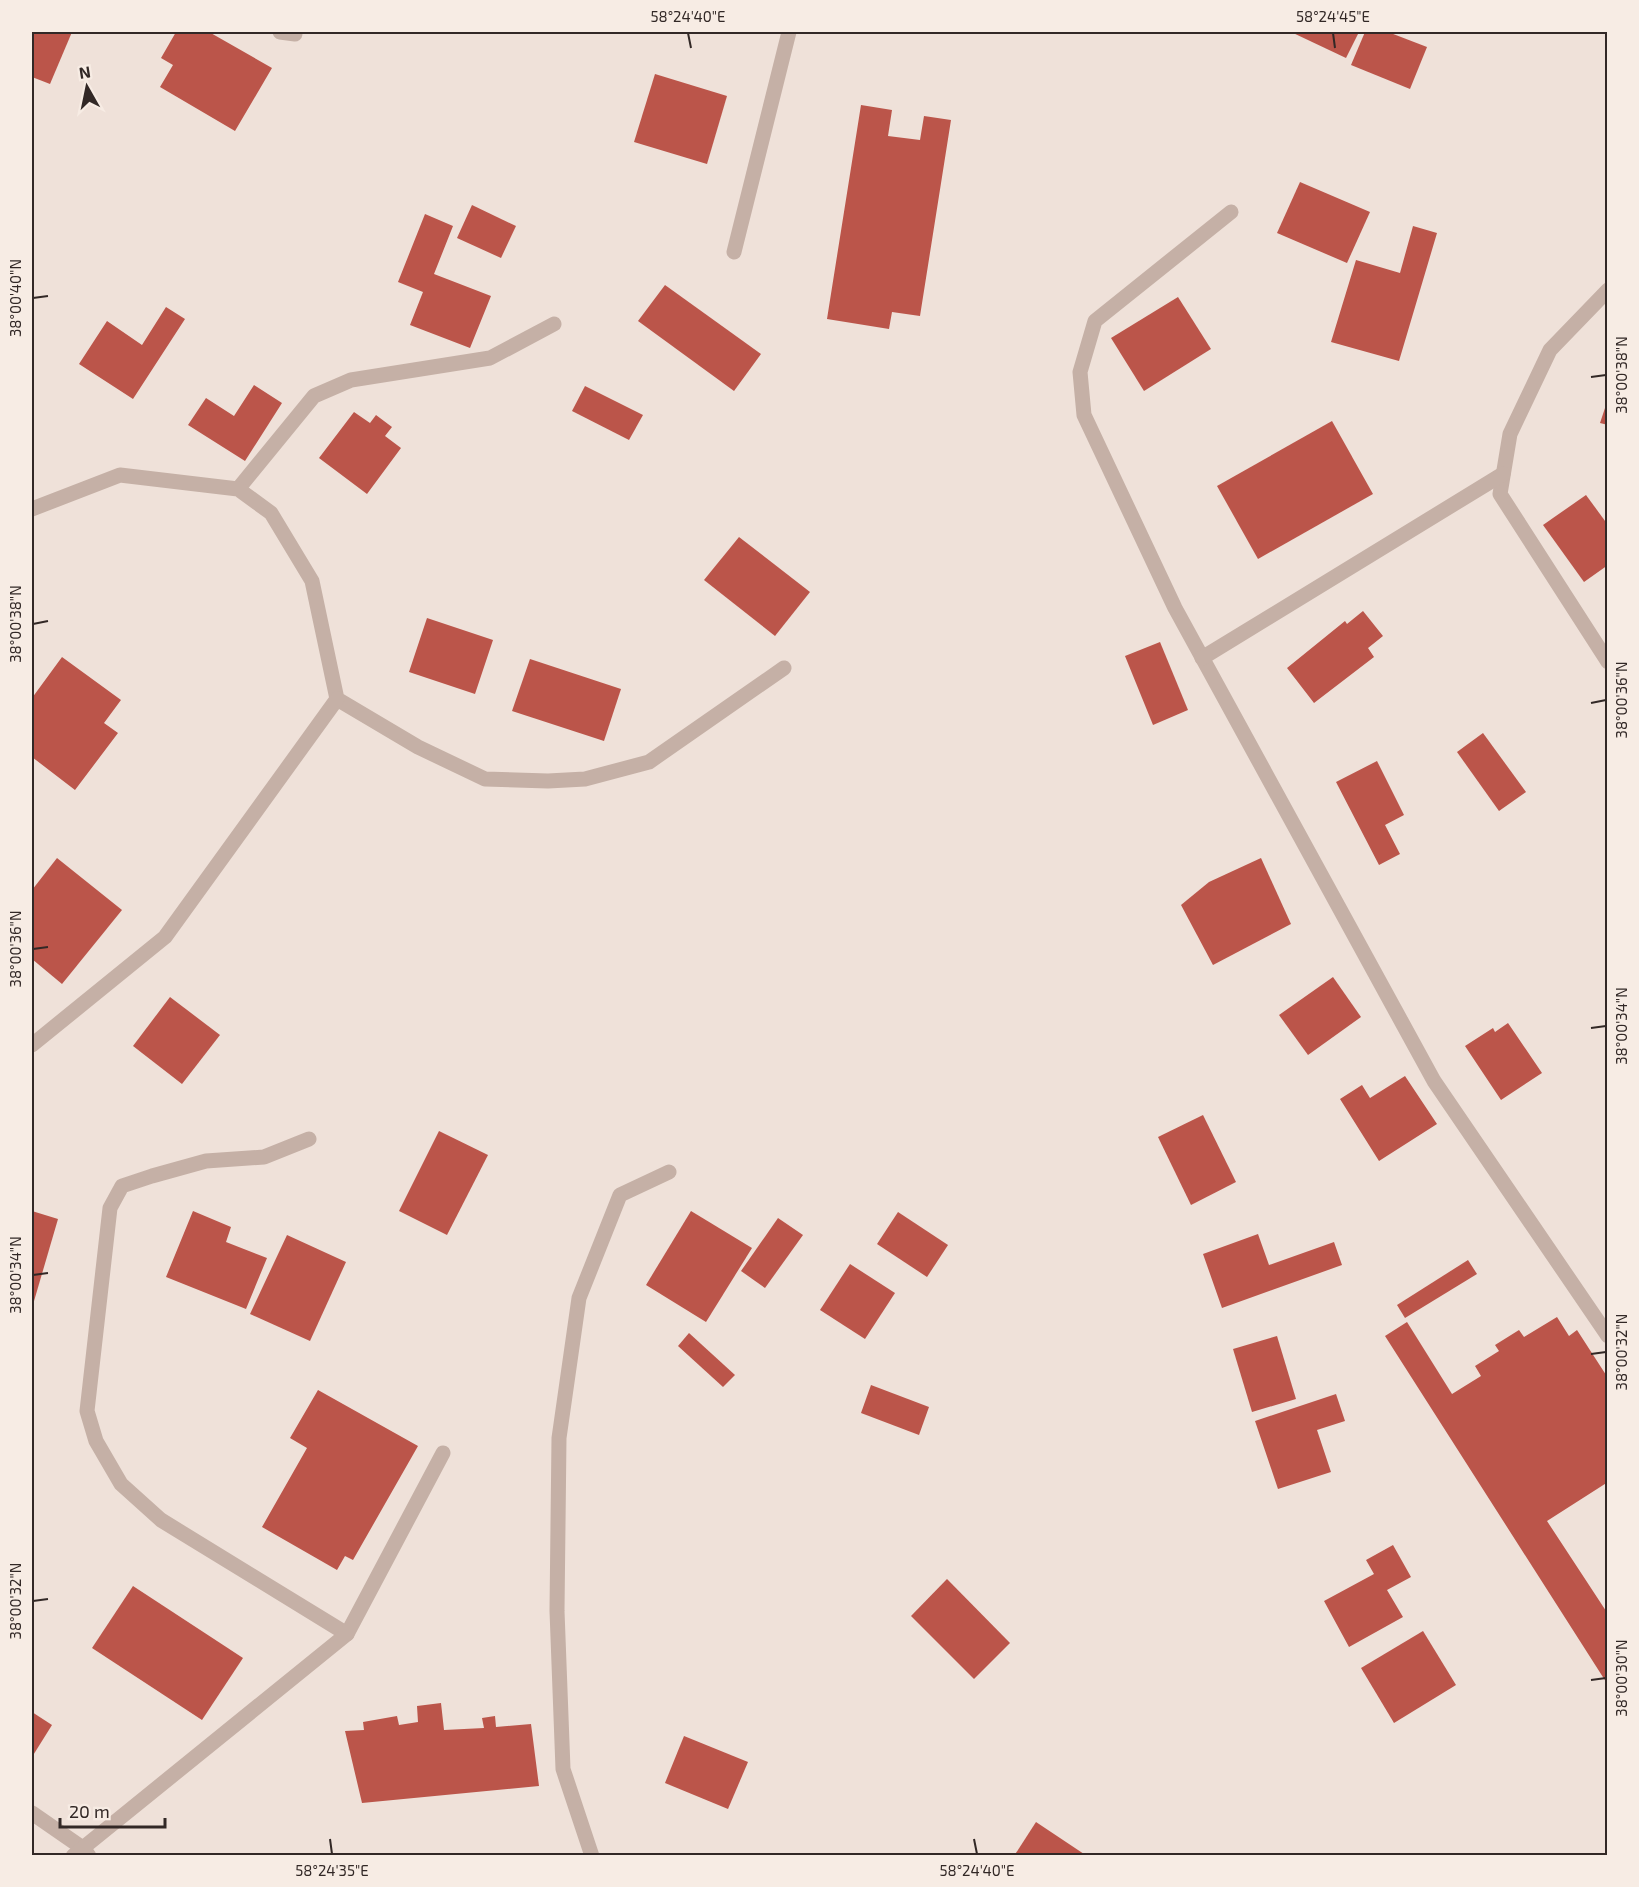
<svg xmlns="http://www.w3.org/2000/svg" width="1639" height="1887" viewBox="0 0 1639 1887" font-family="'Exo 2',sans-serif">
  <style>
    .building { fill: #bb554a }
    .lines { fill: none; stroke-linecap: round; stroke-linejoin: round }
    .service { stroke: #c5b0a6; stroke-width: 15 }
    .minor { stroke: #c5b0a6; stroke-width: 15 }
    .ticks { fill: none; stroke: #322826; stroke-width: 2 }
    .neatline { fill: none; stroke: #322826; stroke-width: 2 }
    .ticks-label { font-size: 15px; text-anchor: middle; fill: #322826 }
  </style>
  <rect width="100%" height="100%" fill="#efe1d9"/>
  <g class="building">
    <polygon points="32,32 72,32 50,84 32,77"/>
    <polygon points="176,32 209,32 272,68 235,131 160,87 173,65 161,58"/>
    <polygon points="1291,32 1359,32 1346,58"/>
    <polygon points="1365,32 1388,32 1427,47 1410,89 1351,65"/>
    <polygon points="655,74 727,96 707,164 634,142"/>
    <polygon points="861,105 892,110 888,136 920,140 924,116 951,120 920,316 892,312 889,329 827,319"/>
    <polygon points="1300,182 1370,212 1347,263 1277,233"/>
    <polygon points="472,205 516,226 501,258 457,238"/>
    <polygon points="425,214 453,226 434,274 491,296 470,348 410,325 423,292 398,282"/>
    <polygon points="1413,226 1437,233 1399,361 1331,342 1356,260 1400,273"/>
    <polygon points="665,285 761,354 734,391 638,321"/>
    <polygon points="1178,297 1211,349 1144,391 1111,338"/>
    <polygon points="166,307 185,319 133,399 79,364 107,321 142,345"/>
    <polygon points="254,385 282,403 245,461 188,425 206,398 234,416"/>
    <polygon points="585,386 643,415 629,440 572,411"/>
    <polygon points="1607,402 1608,402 1608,425 1600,423"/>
    <polygon points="354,412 370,423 376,415 392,427 385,436 401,448 367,494 319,458"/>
    <polygon points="1332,421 1373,494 1258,559 1217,486"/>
    <polygon points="1586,495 1608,525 1608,565 1584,582 1543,525"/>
    <polygon points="739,537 810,592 775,636 704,580"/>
    <polygon points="1363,611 1383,636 1368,648 1374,657 1314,703 1287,668 1345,621 1347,624"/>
    <polygon points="427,618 493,640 475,694 409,672"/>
    <polygon points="1160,642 1188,710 1153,725 1125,656"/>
    <polygon points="62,657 121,700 104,723 118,733 75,790 32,757 32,698"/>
    <polygon points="530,659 621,689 604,741 512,711"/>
    <polygon points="1483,733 1526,792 1499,811 1457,752"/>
    <polygon points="1377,761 1404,815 1385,825 1400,854 1379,865 1336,782"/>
    <polygon points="57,858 122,910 62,984 32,959 32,890"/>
    <polygon points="1261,858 1291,924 1213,965 1181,905 1209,882"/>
    <polygon points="1333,977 1361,1017 1308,1055 1279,1015"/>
    <polygon points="170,997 220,1035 182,1084 133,1046"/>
    <polygon points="1508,1023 1542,1073 1501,1100 1465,1046 1493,1028 1495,1032"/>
    <polygon points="1405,1076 1437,1124 1379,1161 1340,1099 1362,1085 1370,1098"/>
    <polygon points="1203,1115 1236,1182 1191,1205 1158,1137"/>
    <polygon points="439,1131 488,1155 447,1235 399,1211"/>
    <polygon points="32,1211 58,1219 32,1308"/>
    <polygon points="193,1211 231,1227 226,1242 267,1258 246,1309 166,1277"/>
    <polygon points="691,1211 752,1248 706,1322 646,1285"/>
    <polygon points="898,1212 948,1245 927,1277 877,1244"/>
    <polygon points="778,1218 803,1235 765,1288 741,1271"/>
    <polygon points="1258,1234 1269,1265 1334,1242 1342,1265 1222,1308 1203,1254"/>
    <polygon points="287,1235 346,1262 310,1341 250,1314"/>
    <polygon points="1468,1260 1477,1274 1405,1318 1397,1305"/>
    <polygon points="850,1264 895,1293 865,1339 820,1310"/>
    <polygon points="1557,1317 1569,1336 1577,1330 1608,1378 1608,1482 1547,1521 1608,1614 1608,1685 1385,1336 1407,1322 1452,1394 1481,1376 1475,1366 1499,1351 1495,1345 1519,1330 1524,1337"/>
    <polygon points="689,1333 735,1375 723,1387 678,1346"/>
    <polygon points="1277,1336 1296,1399 1252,1412 1233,1349"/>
    <polygon points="871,1385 929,1407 919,1435 861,1413"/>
    <polygon points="318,1390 418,1446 353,1560 345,1556 337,1570 262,1527 307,1448 290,1438"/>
    <polygon points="1336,1394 1345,1421 1317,1430 1331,1472 1278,1489 1255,1421"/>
    <polygon points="1393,1545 1411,1577 1387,1590 1403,1617 1349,1647 1324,1601 1374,1574 1366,1560"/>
    <polygon points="947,1579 1010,1643 974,1679 911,1616"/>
    <polygon points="133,1586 243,1658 202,1720 92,1648"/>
    <polygon points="1423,1631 1456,1685 1394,1723 1361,1668"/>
    <polygon points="441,1703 444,1730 484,1728 482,1718 495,1716 496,1727 531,1724 539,1786 362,1803 345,1731 364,1730 363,1722 397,1716 399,1725 418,1722 417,1706"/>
    <polygon points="32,1712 52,1725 32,1757"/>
    <polygon points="684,1736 748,1762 728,1809 665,1783"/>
    <polygon points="1036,1822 1087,1856 1014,1856"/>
  </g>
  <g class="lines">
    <polyline class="service" points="734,252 789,32"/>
    <g class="minor">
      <polyline points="280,32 295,34"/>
      <polyline points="1231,212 1095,321 1080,372 1084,415 1175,608 1434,1081 1608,1336"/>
      <polyline points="1608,290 1550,350 1510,434 1500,494 1608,662"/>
      <polyline points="238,489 314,396 351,380 490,358 554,324"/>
      <polyline points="32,509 120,475 238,489 271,513 312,581 337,699 418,747 485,779 548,781 585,779 649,762 784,668"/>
      <polyline points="1202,658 1503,474"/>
      <polyline points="32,1045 165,937 337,699"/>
      <polyline points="309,1139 264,1157 206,1161 152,1176 122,1186 110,1208 87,1411 96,1441 121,1484 161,1520 347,1634"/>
      <polyline points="32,1813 84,1849 89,1856"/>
      <polyline points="73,1856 347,1634 443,1453"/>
      <polyline points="592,1856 563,1769 557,1611 559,1438 579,1298 620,1195 669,1172"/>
    </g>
  </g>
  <path class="ticks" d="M688 33 691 48M1333 33 1335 48M33 298 48 296M1591 377 1606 375M33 624 48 621M1591 703 1606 700M33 949 48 947M1591 1028 1606 1026M33 1275 48 1273M1591 1354 1606 1352M33 1601 48 1599M1591 1680 1606 1678M330 1839 332 1854M974 1839 977 1854"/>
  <rect width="1639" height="1887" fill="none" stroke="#f7ece4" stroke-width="66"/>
  <g transform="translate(87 87) rotate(351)" stroke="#f7ece4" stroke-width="4.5" paint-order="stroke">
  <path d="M0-4.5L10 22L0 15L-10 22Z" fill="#322826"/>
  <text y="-9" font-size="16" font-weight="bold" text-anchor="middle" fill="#322826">N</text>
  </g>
  <path d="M60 1818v9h105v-9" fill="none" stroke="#322826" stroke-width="3"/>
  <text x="69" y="1818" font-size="18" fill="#322826" stroke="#f7ece4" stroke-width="4.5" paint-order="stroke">20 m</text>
  <rect x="33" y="33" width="1573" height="1821" class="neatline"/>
  <g class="ticks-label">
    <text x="688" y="22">58°24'40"E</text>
    <text x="1333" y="22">58°24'45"E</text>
    <text transform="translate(16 298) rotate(-90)" y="5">38°00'40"N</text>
    <text transform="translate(1622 375) rotate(-90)" y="5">38°00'38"N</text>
    <text transform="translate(16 624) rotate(-90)" y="5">38°00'38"N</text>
    <text transform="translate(1622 700) rotate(-90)" y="5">38°00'36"N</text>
    <text transform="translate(16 949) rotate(-90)" y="5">38°00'36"N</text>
    <text transform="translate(1622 1026) rotate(-90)" y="5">38°00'34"N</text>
    <text transform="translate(16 1275) rotate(-90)" y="5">38°00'34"N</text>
    <text transform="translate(1622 1352) rotate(-90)" y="5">38°00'32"N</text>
    <text transform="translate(16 1601) rotate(-90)" y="5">38°00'32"N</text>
    <text transform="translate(1622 1678) rotate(-90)" y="5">38°00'30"N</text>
    <text x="332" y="1876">58°24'35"E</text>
    <text x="977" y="1876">58°24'40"E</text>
  </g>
</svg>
